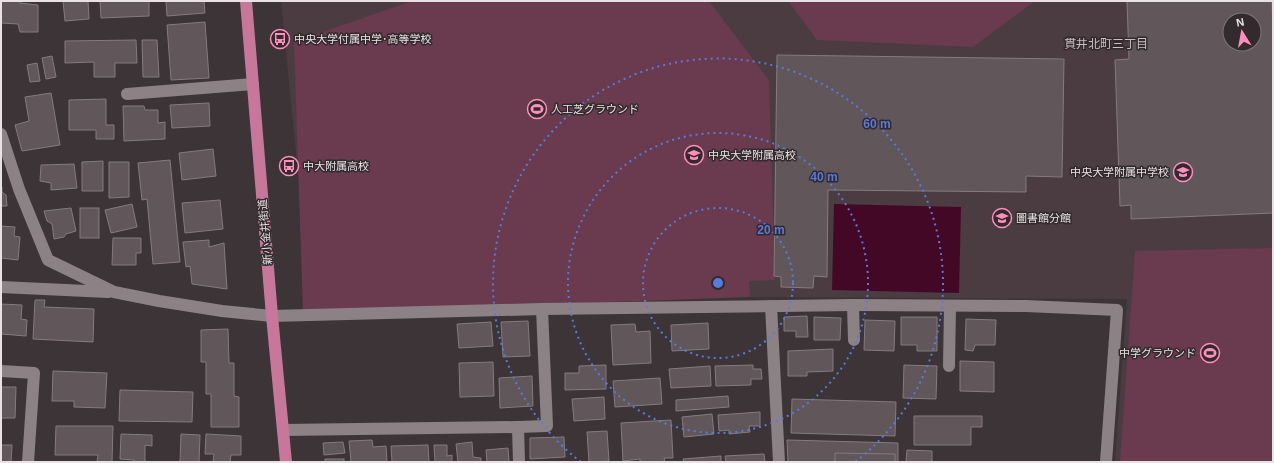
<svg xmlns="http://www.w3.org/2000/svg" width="1274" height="463" viewBox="0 0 1274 463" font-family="Helvetica,'Noto Sans JP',sans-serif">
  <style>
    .built { fill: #4b3c41; fill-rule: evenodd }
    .green { fill: #6a3a4e }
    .water { fill: #440827 }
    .building { fill: #61575b; stroke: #857b7e; fill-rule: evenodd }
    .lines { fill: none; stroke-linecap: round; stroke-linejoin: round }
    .minor { stroke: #8c8286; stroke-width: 12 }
    .major { stroke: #c7779a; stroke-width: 12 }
    .ring { fill: none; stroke: #5a7adc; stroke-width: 2; stroke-dasharray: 2 4 }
    .labels { text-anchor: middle; stroke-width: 3; stroke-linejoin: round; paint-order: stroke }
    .poi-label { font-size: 11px; fill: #e8e2e4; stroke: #322a2d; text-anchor: start }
    .street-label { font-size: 11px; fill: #e8e2e4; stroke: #322a2d }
    .neighbourhood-label { font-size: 12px; fill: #cabfc3; stroke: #322a2d }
    .centre { fill: #5a7adc; stroke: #322a2d; stroke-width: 2 }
    .ring-label { font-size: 12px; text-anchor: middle; font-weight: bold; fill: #5a7adc; stroke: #322a2d; stroke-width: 3; stroke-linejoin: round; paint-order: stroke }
  </style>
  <rect width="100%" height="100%" fill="#3d3437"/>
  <path class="built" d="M281 1H1273V462H1115L1127 299 744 297 311 304ZM1230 20H1254V44H1230Z"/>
  <g class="green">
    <polygon points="412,1 709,1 769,80 775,280 749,281 750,297 303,313 294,42"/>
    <polygon points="788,1 1035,1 973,47 817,40"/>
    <polygon points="1273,248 1273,462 1120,462 1135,251"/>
  </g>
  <polygon class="water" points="834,204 961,207 959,293 832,290"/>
  <g class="building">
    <polygon points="1,1 20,1 20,3 38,5 38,32 20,32 18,24 1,23"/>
    <polygon points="63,1 88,1 89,19 65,21"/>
    <polygon points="100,1 149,1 149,16 101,18"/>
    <polygon points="166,1 204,1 205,13 167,16"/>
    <path d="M1127 1H1272L1273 36V213L1131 219V205L1120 206 1115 60 1129 59ZM1230 20H1254V44H1230Z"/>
    <polygon points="205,22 209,78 171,80 167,25"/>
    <polygon points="136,40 137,63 115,63 115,77 94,77 94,62 65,63 65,41"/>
    <polygon points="142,40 157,40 159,77 143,77"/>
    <polygon points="777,55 1064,59 1062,177 1026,176 1026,192 828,190 827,277 814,276 813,288 781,287 781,277 774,276"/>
    <polygon points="52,56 56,77 46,79 42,58"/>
    <polygon points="37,63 40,81 30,82 27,65"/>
    <polygon points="51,93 60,145 22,151 15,125 29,121 25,97"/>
    <polygon points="106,99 106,125 114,125 114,139 96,139 96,130 69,130 69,100"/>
    <polygon points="209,103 210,126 172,128 170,105"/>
    <polygon points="123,106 144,106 145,110 158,110 158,123 165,122 165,139 124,141"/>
    <polygon points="213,149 216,176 182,180 179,153"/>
    <polygon points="170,160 180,262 153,264 147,199 142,200 138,163"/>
    <polygon points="103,161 103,191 82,191 82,162"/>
    <polygon points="109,162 129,162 129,197 109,198"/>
    <polygon points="74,164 77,188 51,190 51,183 40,181 41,165"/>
    <polygon points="1,186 2,187 2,192 6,195 7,206 1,206"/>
    <polygon points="220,200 223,229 185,233 182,203"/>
    <polygon points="132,204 137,227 111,233 105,210"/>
    <polygon points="71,208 76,231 66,234 64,237 54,239 52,224 47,221 44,211"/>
    <rect x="80" y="208" width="19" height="30"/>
    <polygon points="1,226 15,227 14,236 20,237 18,260 1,258"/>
    <polygon points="113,238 141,238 141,253 136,253 136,265 112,265"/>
    <polygon points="209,240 209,247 224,243 227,289 192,284 190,266 186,267 183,242"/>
    <polygon points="35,300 45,300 44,307 94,309 93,342 33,339"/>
    <polygon points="1,304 22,305 21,319 27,320 26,336 1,334"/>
    <polygon points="807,316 808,337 796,337 796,331 784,331 784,317"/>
    <polygon points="814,317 841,318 840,340 814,340"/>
    <polygon points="901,317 937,317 937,351 917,351 917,345 901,345"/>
    <polygon points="966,319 996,320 995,345 975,345 973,351 965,350"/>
    <polygon points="865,320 895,321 894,351 864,350"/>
    <polygon points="528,321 530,356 503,357 501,322"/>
    <polygon points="491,322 493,346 459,348 457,324"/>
    <polygon points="708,323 709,349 672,351 671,325"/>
    <polygon points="635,324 636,332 650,331 651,363 613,365 611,325"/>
    <polygon points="228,329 229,363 234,363 234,396 239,397 239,427 211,427 211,394 206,394 206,362 201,362 201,330"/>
    <polygon points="833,349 833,371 807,372 807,376 788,376 788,351"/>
    <polygon points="960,361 994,362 994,392 960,391"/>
    <polygon points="493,362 494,396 460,397 459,363"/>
    <polygon points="606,365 606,389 565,390 565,373 579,373 579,366"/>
    <polygon points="753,365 753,369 761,369 762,379 751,379 751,385 716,386 715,366"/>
    <polygon points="904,365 937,366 936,399 903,398"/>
    <polygon points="710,366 711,386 671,388 669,369"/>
    <polygon points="53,371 107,373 105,408 74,407 74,401 52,401"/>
    <polygon points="532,376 533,406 500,408 499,378"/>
    <polygon points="660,378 662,404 615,407 613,381"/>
    <polygon points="1,387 16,387 15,418 1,418"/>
    <polygon points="120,390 193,392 192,422 119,421"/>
    <polygon points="728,396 729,407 676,411 676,400"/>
    <polygon points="604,397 605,419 574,421 572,399"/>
    <polygon points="792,399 896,402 895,436 791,433"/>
    <polygon points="760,412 760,426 749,426 750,432 729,434 729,430 719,431 718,415"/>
    <polygon points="712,414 714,434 684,437 682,417"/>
    <polygon points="914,416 982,416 982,427 971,427 971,445 914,445"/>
    <polygon points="671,420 673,458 664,458 665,462 640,462 640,459 623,461 621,423"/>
    <polygon points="56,426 113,426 112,462 97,462 98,455 55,455"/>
    <polygon points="607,431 609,461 589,462 587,432"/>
    <polygon points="121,434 152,435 152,446 145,445 145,462 134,462 134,460 120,459"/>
    <polygon points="181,434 200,435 199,462 180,462"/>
    <polygon points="206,434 241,436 241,455 231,455 230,462 213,462 214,454 205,454"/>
    <polygon points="564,437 565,457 530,459 530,438"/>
    <polygon points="372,440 373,447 386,446 387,462 351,462 349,441"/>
    <polygon points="787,440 898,443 898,462 788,462"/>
    <polygon points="343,442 345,453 324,455 323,443"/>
    <polygon points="472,442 473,457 481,458 481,462 458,462 456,444"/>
    <polygon points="1,445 12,445 11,462 1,462"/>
    <polygon points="428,445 429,462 392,462 391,446"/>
    <polygon points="434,445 447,445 447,456 452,455 452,462 435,462"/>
    <polygon points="508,448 509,462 487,462 486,450"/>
    <polygon points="907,450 932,451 932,462 906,462"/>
    <polygon points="835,453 895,454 895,462 835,462"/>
    <polygon points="764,454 765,462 726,462 725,456"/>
    <polygon points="721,456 721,462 684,462 683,459"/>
    <rect x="325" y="459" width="19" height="3"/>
  </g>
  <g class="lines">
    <g class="minor">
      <polyline points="127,94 253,84"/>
      <polyline points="1,134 19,189 48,260 114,292 159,301 222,311 272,316 542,309 853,305 1026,306 1117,310 1106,462"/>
      <polyline points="1,287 108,292"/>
      <polyline points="853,305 854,340"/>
      <polyline points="771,306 779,462"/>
      <polyline points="949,366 950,306"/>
      <polyline points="1,371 34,373 28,462"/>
      <polyline points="518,427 519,462"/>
      <polyline points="283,430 518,427 547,426 542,309"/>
    </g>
    <polyline class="major" points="246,1 272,316 286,462"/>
  </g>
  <g class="ring">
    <circle cx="718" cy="283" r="75"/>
    <circle cx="718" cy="283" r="150"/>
    <path d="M581 462A225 225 0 1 1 855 462"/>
  </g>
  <defs>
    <symbol id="bus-ring" viewBox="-11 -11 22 22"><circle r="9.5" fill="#322a2d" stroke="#fe8ebc" stroke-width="1.5"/><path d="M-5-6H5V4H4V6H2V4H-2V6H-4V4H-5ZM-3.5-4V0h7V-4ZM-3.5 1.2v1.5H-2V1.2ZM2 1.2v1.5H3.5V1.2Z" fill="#fe8ebc"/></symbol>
    <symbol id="stadium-ring" viewBox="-11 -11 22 22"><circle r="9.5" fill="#322a2d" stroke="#fe8ebc" stroke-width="1.5"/><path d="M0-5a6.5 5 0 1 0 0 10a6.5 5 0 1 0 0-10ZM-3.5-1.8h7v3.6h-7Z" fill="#fe8ebc"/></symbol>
    <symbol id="school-ring" viewBox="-11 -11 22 22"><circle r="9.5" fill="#322a2d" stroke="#fe8ebc" stroke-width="1.5"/><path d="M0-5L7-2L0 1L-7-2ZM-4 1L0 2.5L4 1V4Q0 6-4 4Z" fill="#fe8ebc"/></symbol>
  </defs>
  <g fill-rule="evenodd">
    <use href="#bus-ring" x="269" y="28" width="22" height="22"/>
    <use href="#stadium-ring" x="526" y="98" width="22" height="22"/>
    <use href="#school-ring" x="683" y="144" width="22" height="22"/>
    <use href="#bus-ring" x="278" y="155" width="22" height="22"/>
    <use href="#school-ring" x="1172" y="161" width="22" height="22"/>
    <use href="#school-ring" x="991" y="207" width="22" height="22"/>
    <use href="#stadium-ring" x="1199" y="342" width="22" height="22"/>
  </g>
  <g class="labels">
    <g class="poi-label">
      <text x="294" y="43">中央大学付属中学･高等学校</text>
      <text x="551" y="113">人工芝グラウンド</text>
      <text x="708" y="159">中央大学附属高校</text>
      <text x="303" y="170">中大附属高校</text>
      <text x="1169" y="176" text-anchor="end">中央大学附属中学校</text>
      <text x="1016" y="222">圖書館分館</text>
      <text x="1196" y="357" text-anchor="end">中学グラウンド</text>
    </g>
    <g class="street-label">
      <text transform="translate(265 232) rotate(-95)" y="4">新小金井街道</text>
    </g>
    <g class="neighbourhood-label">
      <text x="1106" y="48">貫井北町三丁目</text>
    </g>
  </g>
  <circle cx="718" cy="283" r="6" class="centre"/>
  <g class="ring-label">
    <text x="877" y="128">60 m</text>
    <text x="824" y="181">40 m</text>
    <text x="771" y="234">20 m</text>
  </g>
  <rect width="1274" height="463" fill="none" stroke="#e8e2e4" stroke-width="4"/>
  <g transform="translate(1242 32) rotate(349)"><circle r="19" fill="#322a2d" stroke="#7b7476"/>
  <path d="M0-3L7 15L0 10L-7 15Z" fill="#fe8ebc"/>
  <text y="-6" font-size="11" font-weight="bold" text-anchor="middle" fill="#e8e2e4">N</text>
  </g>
</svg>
